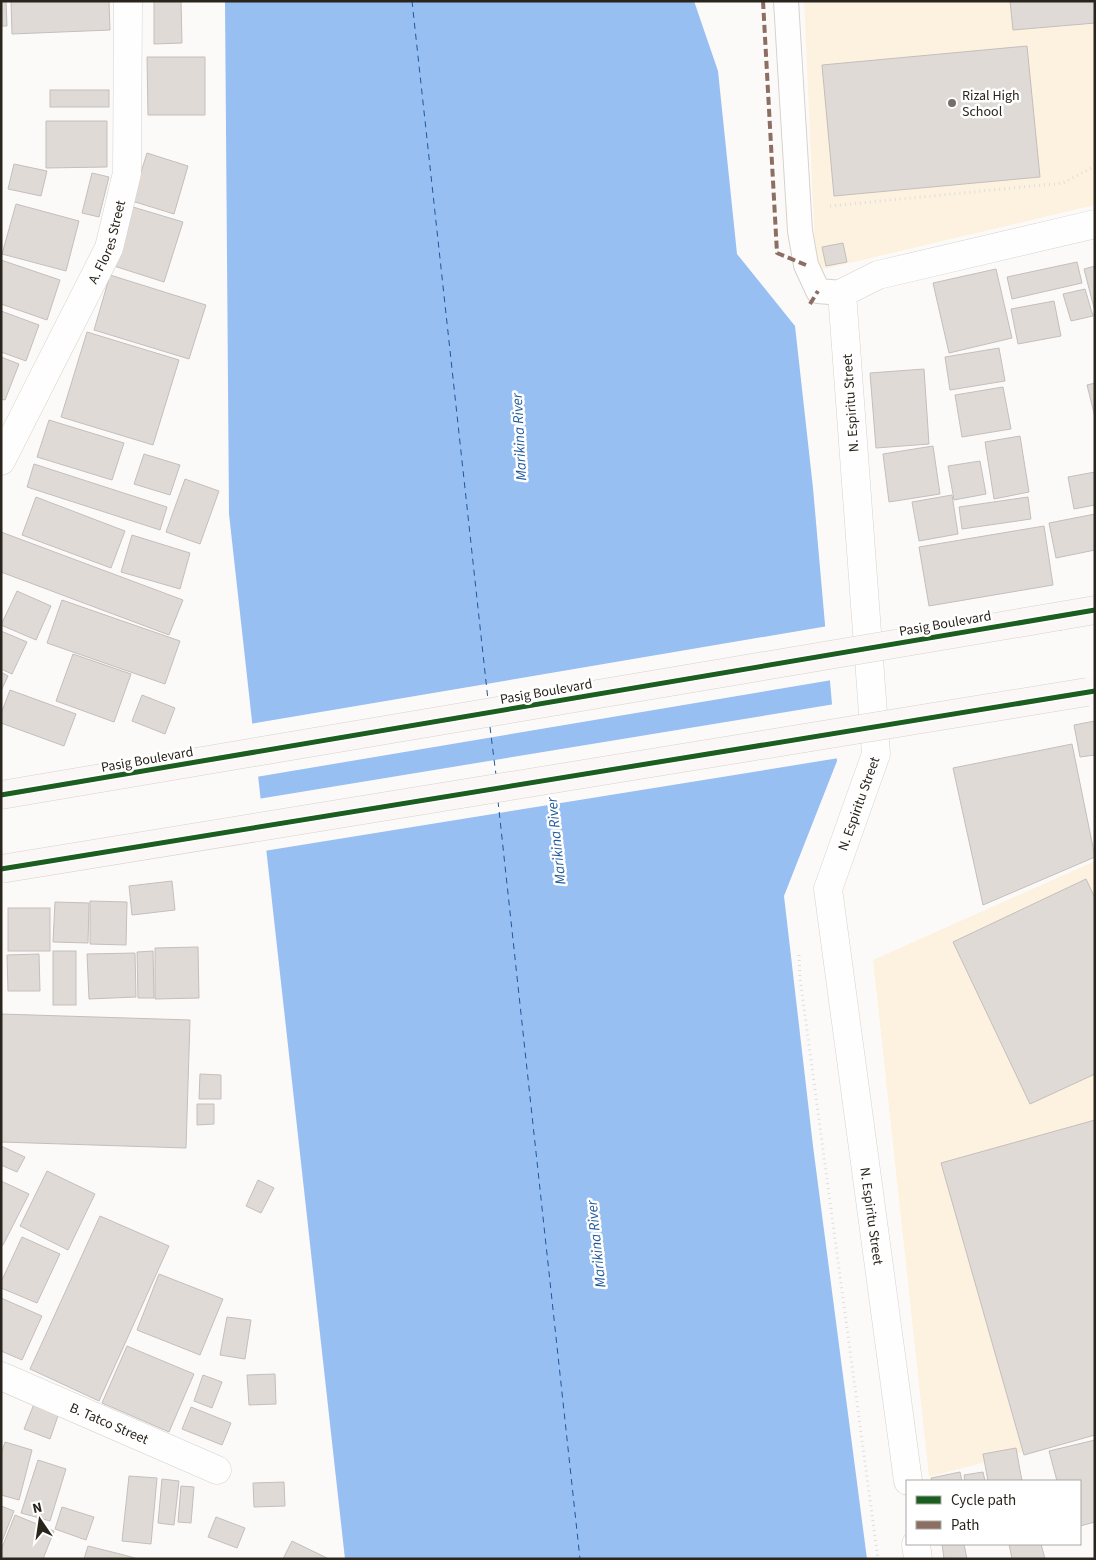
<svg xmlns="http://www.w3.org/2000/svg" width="1096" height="1560" viewBox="0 0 1096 1560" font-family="'Source Sans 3',sans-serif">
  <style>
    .built { fill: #fdf2e0 }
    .water { fill: #97bff2 }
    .pier { fill: #fcfaf8 }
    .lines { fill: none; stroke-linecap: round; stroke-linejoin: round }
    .ferry { stroke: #1f589b; stroke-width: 1; stroke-dasharray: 6 5; stroke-linecap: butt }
    .building { fill: #e0dad7; stroke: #c4bebc }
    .lane-casing { stroke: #d6d2cd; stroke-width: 26 }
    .street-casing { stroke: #d6d2cd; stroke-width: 29 }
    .secondary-casing { stroke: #d6d2cd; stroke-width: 29 }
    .path { stroke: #dedddc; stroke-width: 3; stroke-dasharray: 1 4; stroke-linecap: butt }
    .lane { stroke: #fffefe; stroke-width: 24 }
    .street { stroke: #fffefe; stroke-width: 28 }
    .secondary { stroke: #faf7f6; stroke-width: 28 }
    .secondary-bridge-casing { stroke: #d6d2cd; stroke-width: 29; stroke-linecap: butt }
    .secondary-bridge { stroke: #faf7f6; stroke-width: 28 }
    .quiet { stroke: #8d6e63; stroke-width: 4; stroke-dasharray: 8 4; stroke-linecap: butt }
    .cycleway-casing { stroke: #fff; stroke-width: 8 }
    .cycleway { stroke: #1b5e20; stroke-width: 5 }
    .poi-dot { fill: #747069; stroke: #fff; stroke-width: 2 }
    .labels { text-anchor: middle; stroke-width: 5; stroke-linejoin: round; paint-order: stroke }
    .poi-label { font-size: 14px; fill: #2a251c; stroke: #fff; text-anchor: start }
    .street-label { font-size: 14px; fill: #2a251c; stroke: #fff }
    .water-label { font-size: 15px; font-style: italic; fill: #1f589b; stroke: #fff }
  </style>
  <rect width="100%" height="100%" fill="#fcfaf8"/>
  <g class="built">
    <polygon points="804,1 1095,1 1095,205 816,271"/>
    <polygon points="1095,861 1095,1433 929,1477 873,960"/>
  </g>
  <polygon class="water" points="225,1 694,1 718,71 737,254 795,326 813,488 837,761 784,896 813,1146 867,1559 345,1559 229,514"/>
  <g class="pier">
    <polygon points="828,626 832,680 256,777 250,724"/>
    <polygon points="835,704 839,758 264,851 258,799"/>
  </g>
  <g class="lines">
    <g class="ferry">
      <polyline points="412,1 488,700"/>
      <polyline points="490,727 496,775"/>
      <polyline points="498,801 580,1559"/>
    </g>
  </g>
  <g class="building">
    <polygon points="1,1 6,1 7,26 1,26"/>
    <polygon points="11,1 109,1 110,30 12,34"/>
    <polygon points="154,1 181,1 182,43 154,44"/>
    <polygon points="1010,1 1095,1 1095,23 1013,30"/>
    <polygon points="1027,46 1040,177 834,196 822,65"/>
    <polygon points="147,57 205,57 205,115 148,115"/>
    <rect x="50" y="90" width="59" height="17"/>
    <polygon points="46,121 107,121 107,167 46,168"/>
    <polygon points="147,153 188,166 174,214 132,201"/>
    <polygon points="14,164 47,171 41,196 8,189"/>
    <polygon points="92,173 109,177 99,217 82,213"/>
    <polygon points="16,204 79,221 66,271 2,254"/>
    <polygon points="133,207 183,222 164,282 114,266"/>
    <polygon points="843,243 847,262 826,266 822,247"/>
    <polygon points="1,260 60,280 47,320 1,304"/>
    <polygon points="1077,262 1082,283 1012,299 1007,277"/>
    <polygon points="1095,266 1095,308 1094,308 1084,269"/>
    <polygon points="996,269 1012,338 949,353 933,283"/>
    <polygon points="110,275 206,305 189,359 94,330"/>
    <polygon points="1085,289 1093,316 1071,321 1063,294"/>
    <polygon points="1054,301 1061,336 1018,344 1011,309"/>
    <polygon points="1,311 39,325 26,361 1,352"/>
    <polygon points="87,332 179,360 153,445 61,417"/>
    <polygon points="999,348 1005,381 950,390 945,357"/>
    <polygon points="1,357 19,364 5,400 1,399"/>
    <polygon points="924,369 929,444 876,448 870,373"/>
    <polygon points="1095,383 1095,417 1087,385"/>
    <polygon points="1003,387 1011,429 962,437 955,395"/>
    <polygon points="49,420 124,443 112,480 37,457"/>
    <polygon points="1020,436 1029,492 994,499 985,442"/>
    <polygon points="933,446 940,494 889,502 883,454"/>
    <polygon points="144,454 180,465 170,495 134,484"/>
    <polygon points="980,461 986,494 954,500 948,466"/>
    <polygon points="34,464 167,507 160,530 27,487"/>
    <polygon points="1095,472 1095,505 1074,509 1068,477"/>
    <polygon points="185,479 219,491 200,544 166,532"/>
    <polygon points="952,495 958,534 919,541 912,502"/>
    <polygon points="36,497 125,531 111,568 22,535"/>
    <polygon points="1028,497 1031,519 962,529 959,507"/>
    <polygon points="1095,514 1095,550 1056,558 1049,523"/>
    <polygon points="1044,526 1053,585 929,606 919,547"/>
    <polygon points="1,532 183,600 169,635 1,572"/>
    <polygon points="132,535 190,553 180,589 121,572"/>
    <polygon points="17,591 51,606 36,640 1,625"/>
    <polygon points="62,600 180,641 165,684 47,643"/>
    <polygon points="1,631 27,642 12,674 1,669"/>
    <polygon points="73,654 131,674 114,722 56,701"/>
    <polygon points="1,672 8,676 1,691"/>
    <polygon points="10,690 76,714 64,746 1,723 1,714"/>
    <polygon points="142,695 175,708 165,734 132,721"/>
    <polygon points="1095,721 1095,755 1080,757 1074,725"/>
    <polygon points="1072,744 1095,857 983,905 953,768"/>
    <polygon points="1086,879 1095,898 1095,1074 1030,1104 953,942"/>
    <polygon points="172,881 175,910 132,915 129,886"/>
    <polygon points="90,901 127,902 126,945 90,944"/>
    <polygon points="55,902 89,903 88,943 53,942"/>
    <rect x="8" y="908" width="42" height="43"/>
    <polygon points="198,947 199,998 155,999 155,948"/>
    <rect x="53" y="951" width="23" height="54"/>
    <polygon points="153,951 154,998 138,998 137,952"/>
    <polygon points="135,953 136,997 89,999 87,954"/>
    <polygon points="39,954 40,991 8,991 7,955"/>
    <polygon points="1,1014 190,1020 186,1148 1,1142"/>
    <polygon points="200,1074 221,1075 221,1099 199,1099"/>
    <polygon points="197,1104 214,1104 214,1124 197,1125"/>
    <polygon points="1095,1120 1095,1435 1024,1455 941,1163"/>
    <polygon points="1,1146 25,1157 17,1172 1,1165"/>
    <polygon points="47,1171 95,1194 68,1250 20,1226"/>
    <polygon points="258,1180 274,1188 261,1213 246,1206"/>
    <polygon points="1,1181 29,1194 3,1245 1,1245"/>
    <polygon points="100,1216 169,1246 99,1401 30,1369"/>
    <polygon points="22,1237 60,1254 37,1303 1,1288 1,1282"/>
    <polygon points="159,1274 223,1299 200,1355 137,1330"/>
    <polygon points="1,1298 42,1316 22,1360 1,1351"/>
    <polygon points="227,1317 251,1320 245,1359 220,1355"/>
    <polygon points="127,1346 194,1374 169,1432 102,1403"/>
    <polygon points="275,1374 276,1404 249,1405 247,1375"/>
    <polygon points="203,1375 222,1382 212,1408 194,1401"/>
    <polygon points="34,1404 59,1413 50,1439 24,1429"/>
    <polygon points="191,1407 231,1423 222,1445 182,1429"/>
    <polygon points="1095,1440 1095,1522 1080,1526 1080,1481 1057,1481 1049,1451"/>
    <polygon points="5,1442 32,1450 19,1500 1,1495 1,1454"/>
    <polygon points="1016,1448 1022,1481 988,1481 983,1454"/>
    <polygon points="38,1460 66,1469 50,1521 21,1513"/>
    <polygon points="960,1472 962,1481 932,1481 931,1478"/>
    <polygon points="983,1472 985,1481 965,1481 964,1475"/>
    <polygon points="129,1476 157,1478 151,1544 122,1541"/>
    <polygon points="162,1479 179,1481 174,1525 158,1523"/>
    <polygon points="284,1482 285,1506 254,1507 253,1483"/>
    <polygon points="181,1486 194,1487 191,1523 178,1522"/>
    <polygon points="1,1506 14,1511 1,1544"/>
    <polygon points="62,1507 94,1517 86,1540 55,1529"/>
    <polygon points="15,1515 54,1531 43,1559 1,1559 1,1550"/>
    <polygon points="216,1517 245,1528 237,1548 208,1537"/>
    <polygon points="292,1541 329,1559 283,1559"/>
    <polygon points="942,1544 964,1544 967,1559 944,1559"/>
    <polygon points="1009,1544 1041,1544 1045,1559 1012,1559"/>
    <polygon points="88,1546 124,1555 138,1559 84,1559"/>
  </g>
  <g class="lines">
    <defs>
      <polyline id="lane" points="786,1 800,231 806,265 818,291 842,293"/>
      <g id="street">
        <path id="s1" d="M1 461 109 248 127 173 128 1"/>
        <path id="s2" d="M1 1376 217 1470"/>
        <path id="s3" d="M908 1481 828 889 876 754 842 293 878 275 1095 224"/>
        <polyline points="916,1544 918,1559"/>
      </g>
      <polyline id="secondary" points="1060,616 1095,610"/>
    </defs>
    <use href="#lane" class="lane-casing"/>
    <use href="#street" class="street-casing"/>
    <use href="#secondary" class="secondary-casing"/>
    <g class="path">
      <polyline points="830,206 1063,183 1095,166"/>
      <polyline points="799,955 800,978 878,1559"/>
    </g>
    <use href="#lane" class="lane"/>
    <use href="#street" class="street"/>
    <use href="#secondary" class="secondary"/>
    <defs>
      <g id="secondary-bridge">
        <polyline points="1,795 1060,616"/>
        <polyline points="1,869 1087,692"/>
      </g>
    </defs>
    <use href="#secondary-bridge" class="secondary-bridge-casing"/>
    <use href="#secondary-bridge" class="secondary-bridge"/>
    <g class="quiet">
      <polyline points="763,1 777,253 806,265"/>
      <polyline points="810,304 818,291"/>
    </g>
    <defs>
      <g id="cycleway">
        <polyline points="1,795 1095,610"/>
        <polyline points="1,869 1095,691"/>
      </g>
    </defs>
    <use href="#cycleway" class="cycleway-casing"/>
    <use href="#cycleway" class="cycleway"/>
  </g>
  <circle class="poi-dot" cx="952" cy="103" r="5"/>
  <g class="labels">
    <g class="poi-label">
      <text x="962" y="100">Rizal High<tspan x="962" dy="16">School</tspan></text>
    </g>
    <g class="street-label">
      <text dy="5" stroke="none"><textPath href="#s1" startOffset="244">A. Flores Street</textPath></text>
      <text transform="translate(850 403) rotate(-94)" y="5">N. Espiritu Street</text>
      <text transform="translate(945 623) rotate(-10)" y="5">Pasig Boulevard</text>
      <text transform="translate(546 691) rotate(-10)" y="5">Pasig Boulevard</text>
      <text transform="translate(147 759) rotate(-10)" y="5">Pasig Boulevard</text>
      <text dy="5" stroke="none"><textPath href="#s3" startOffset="688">N. Espiritu Street</textPath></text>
      <text transform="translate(872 1216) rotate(82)" y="5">N. Espiritu Street</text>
      <text dy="5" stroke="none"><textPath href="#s2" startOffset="118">B. Tatco Street</textPath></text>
    </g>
    <g class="water-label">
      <text transform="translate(519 437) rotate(-93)" y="5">Marikina River</text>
      <text transform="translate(556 841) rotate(-96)" y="5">Marikina River</text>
      <text transform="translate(596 1244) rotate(-96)" y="5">Marikina River</text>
    </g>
  </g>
  <rect width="1096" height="1560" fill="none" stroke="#2a251c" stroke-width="5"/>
  <rect x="906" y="1480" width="175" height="65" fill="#ffffff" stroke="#aaa8a4"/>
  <rect x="916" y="1496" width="25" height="8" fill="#1b5e20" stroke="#aaa8a4"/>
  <text x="951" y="1505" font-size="15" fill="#2a251c">Cycle path</text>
  <rect x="916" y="1521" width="25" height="8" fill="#8d6e63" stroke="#aaa8a4"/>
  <text x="951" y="1530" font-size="15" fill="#2a251c">Path</text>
  <g transform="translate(40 1520) rotate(347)" stroke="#ffffff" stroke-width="4" paint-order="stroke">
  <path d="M0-4L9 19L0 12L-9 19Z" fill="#2a251c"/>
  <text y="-8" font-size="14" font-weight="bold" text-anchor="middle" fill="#2a251c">N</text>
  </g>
</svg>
